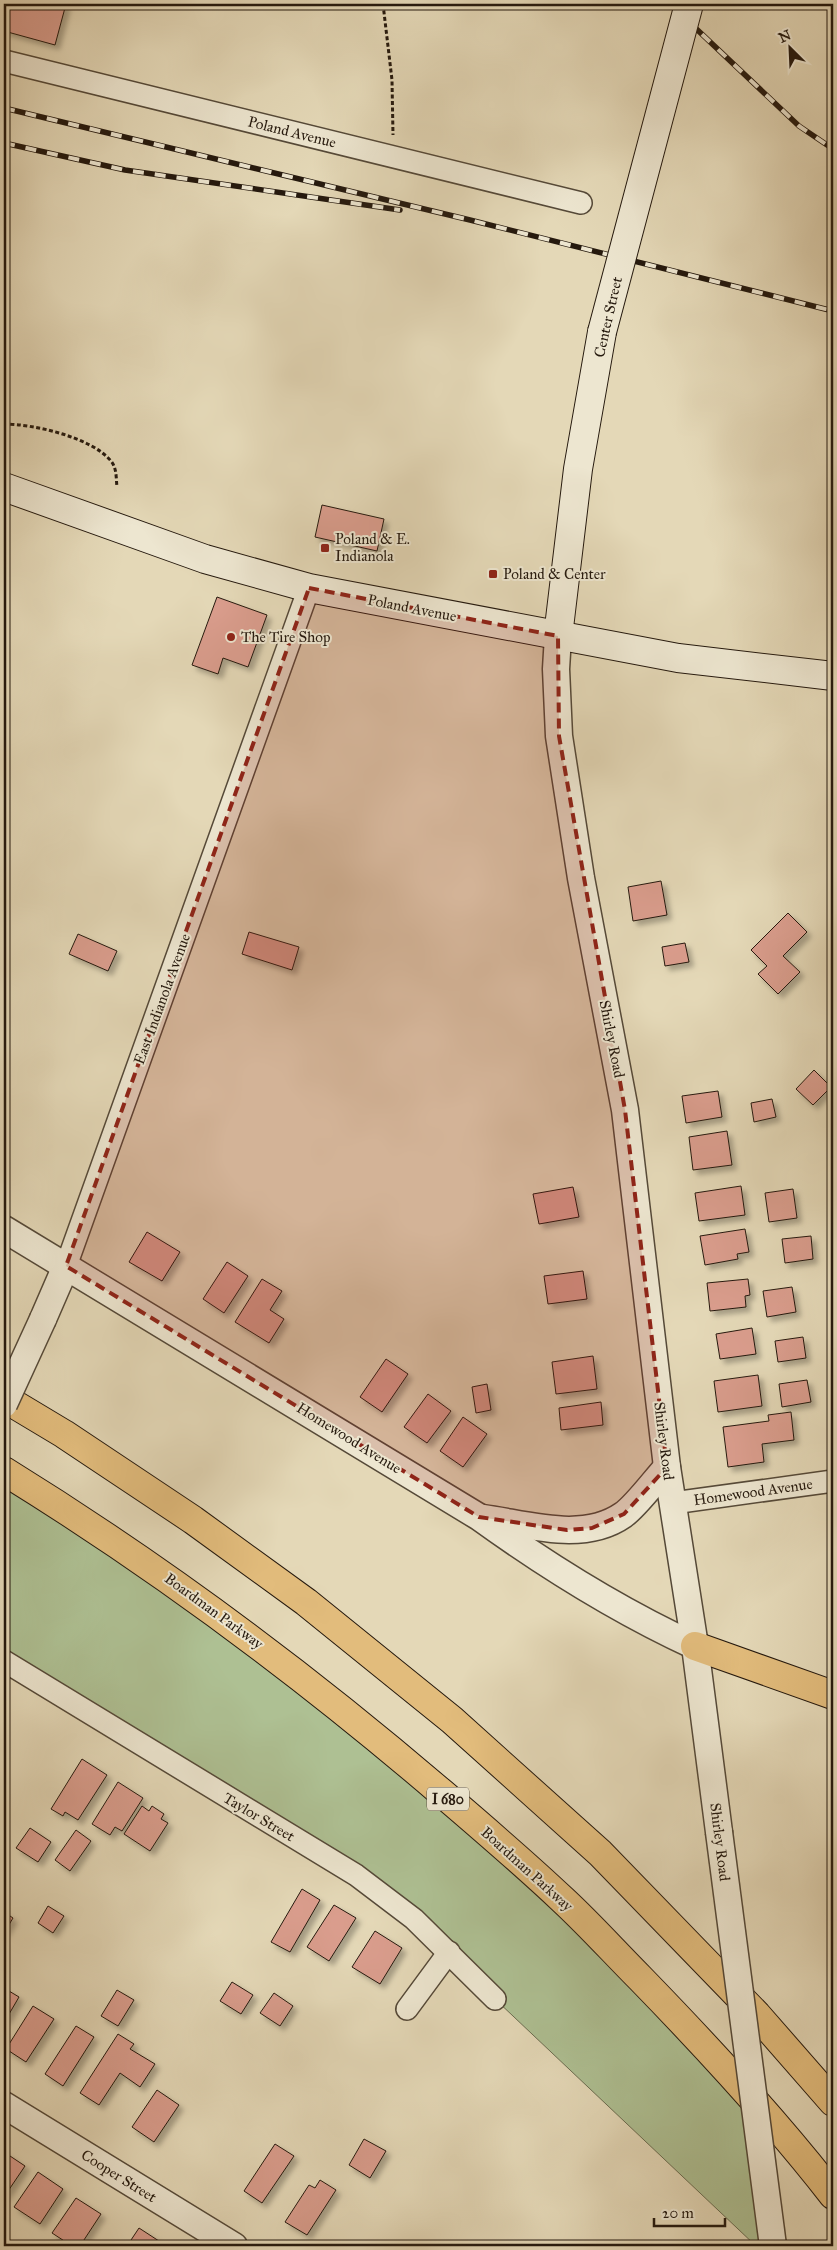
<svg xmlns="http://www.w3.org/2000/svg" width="837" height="2250" viewBox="0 0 837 2250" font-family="'IM FELL Great Primer',serif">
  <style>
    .green { fill: #aec093; stroke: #6a6c50 }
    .building { fill: #da9d8d; stroke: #25190e; filter: url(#shadow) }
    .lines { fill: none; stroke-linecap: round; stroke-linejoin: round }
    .minor-casing { stroke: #554938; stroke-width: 24 }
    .tertiary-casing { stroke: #554938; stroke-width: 29 }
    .secondary-casing { stroke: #25190e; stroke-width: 30 }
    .motorway-casing { stroke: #25190e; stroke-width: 30 }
    .path { stroke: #25190e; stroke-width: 3; stroke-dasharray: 4 2.5; stroke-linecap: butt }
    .minor { stroke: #ede6d0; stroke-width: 21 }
    .tertiary { stroke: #ede6d0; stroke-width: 26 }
    .secondary { stroke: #ede6d0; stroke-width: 28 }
    .motorway { stroke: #e2bc7c; stroke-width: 28 }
    .rail-casing { stroke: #25190e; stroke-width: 5.5 }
    .rail { stroke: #ede6d0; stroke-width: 4; stroke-dasharray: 11; stroke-linecap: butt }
    .tertiary-bridge-casing { stroke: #554938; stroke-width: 29; stroke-linecap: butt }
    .secondary-bridge-casing { stroke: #25190e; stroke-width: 30; stroke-linecap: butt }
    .tertiary-bridge { stroke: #ede6d0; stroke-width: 26 }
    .secondary-bridge { stroke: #ede6d0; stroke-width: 28 }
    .marked { fill: #8f2418; fill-opacity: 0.2; stroke: #8f2418; stroke-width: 4; stroke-dasharray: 10 6; stroke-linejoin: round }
    .poi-dot { fill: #8f2418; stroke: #ede6d0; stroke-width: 2 }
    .labels { text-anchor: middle; stroke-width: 4; stroke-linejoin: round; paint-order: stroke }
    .shield { fill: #ede6d0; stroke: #615648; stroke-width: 1 }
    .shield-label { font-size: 14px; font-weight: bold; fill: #25190e }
    .street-label { font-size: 15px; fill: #25190e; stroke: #ede6d0 }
    .poi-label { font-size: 15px; fill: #25190e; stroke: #ede6d0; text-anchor: start }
  </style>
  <defs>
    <filter id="shadow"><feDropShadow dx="4.5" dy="4.5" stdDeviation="2.5" flood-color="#0004"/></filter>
  </defs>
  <rect width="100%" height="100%" fill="#e4d8b7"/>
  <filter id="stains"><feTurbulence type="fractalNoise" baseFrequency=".004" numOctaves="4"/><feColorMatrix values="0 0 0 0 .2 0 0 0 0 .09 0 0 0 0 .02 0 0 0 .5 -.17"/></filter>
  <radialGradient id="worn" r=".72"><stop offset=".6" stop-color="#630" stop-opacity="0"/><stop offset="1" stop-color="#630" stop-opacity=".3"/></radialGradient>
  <polygon class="green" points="4,1471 359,1722 752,2099 773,2246 756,2246 495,1999 414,1919 4,1661"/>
  <g class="building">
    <polygon points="4,4 66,4 55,45 4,31"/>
    <polygon points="322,505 384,519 377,551 315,537"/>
    <polygon points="217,597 267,615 248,667 223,658 218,674 192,665"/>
    <polygon points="661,881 667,915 633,921 628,887"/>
    <polygon points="788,913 807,932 783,956 800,972 778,994 758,974 767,966 751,950"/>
    <polygon points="249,932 299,947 292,970 242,954"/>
    <polygon points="78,934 117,951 108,971 69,954"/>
    <polygon points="685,943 689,962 665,966 662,947"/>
    <polygon points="814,1070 831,1087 813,1105 796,1089"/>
    <polygon points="718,1091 722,1117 686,1123 682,1096"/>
    <polygon points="772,1099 776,1117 754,1122 751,1103"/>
    <polygon points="727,1131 732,1165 693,1170 689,1137"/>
    <polygon points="741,1186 745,1215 699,1221 695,1193"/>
    <polygon points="573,1187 579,1217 539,1224 533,1194"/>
    <polygon points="793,1189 797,1218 769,1222 765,1193"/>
    <polygon points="745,1229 749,1252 737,1254 738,1259 705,1265 700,1236"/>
    <polygon points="147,1232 180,1252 162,1281 129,1262"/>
    <polygon points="811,1236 813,1259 785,1263 782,1239"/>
    <polygon points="227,1262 248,1276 224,1313 203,1299"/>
    <polygon points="583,1271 587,1299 548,1304 544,1276"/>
    <polygon points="262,1279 282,1291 270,1310 284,1319 269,1343 235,1322"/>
    <polygon points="748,1279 750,1295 745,1296 746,1307 710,1311 707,1283"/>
    <polygon points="792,1287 796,1312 767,1317 763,1291"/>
    <polygon points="752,1328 756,1354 720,1359 716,1334"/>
    <polygon points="803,1337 806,1358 778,1362 775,1341"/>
    <polygon points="593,1356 597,1389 556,1394 552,1362"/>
    <polygon points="386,1359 408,1374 382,1412 360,1397"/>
    <polygon points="758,1375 762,1406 718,1412 714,1381"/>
    <polygon points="807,1380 811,1402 782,1407 779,1384"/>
    <polygon points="487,1384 491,1410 476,1413 472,1387"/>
    <polygon points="428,1394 451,1411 427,1443 404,1427"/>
    <polygon points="601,1402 603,1425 561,1430 559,1408"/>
    <polygon points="791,1412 794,1440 762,1444 764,1462 728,1467 723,1427 769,1421 768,1415"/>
    <polygon points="463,1417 487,1434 463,1467 440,1451"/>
    <polygon points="82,1759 107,1775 78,1820 65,1812 63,1816 51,1809"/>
    <polygon points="118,1782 143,1798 122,1831 115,1827 110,1835 92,1824"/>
    <polygon points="142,1806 149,1811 152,1806 164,1814 161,1819 168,1823 150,1851 124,1834"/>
    <polygon points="30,1828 51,1842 38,1862 16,1848"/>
    <polygon points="76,1830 91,1841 70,1871 55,1860"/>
    <polygon points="302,1889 320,1900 290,1952 271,1942"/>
    <polygon points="334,1905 356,1918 329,1961 307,1947"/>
    <polygon points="48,1906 64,1916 53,1933 38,1923"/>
    <polygon points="4,1912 13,1918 4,1933"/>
    <polygon points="375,1931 402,1948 380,1984 352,1967"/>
    <polygon points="232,1982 253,1995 241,2014 220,2001"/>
    <polygon points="4,1988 19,1997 5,2021 4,2020"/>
    <polygon points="117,1990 134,2000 118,2026 101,2016"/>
    <polygon points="274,1993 293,2006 280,2026 260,2013"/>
    <polygon points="33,2006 54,2019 26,2062 6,2049"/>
    <polygon points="76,2026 94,2037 63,2086 45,2074"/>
    <polygon points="118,2034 134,2044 130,2049 155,2064 140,2087 120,2073 99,2105 80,2093"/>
    <polygon points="157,2090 179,2105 154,2142 132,2127"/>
    <polygon points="364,2139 386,2151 370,2178 349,2165"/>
    <polygon points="275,2144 294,2156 262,2203 244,2191"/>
    <polygon points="4,2152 25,2166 4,2197"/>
    <polygon points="38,2172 63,2189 40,2224 14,2207"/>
    <polygon points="320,2180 336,2190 307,2235 285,2222 309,2185 315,2188"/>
    <polygon points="76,2198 101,2214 80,2246 72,2246 52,2233"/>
    <polygon points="139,2228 162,2243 160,2246 127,2246"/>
  </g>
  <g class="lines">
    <defs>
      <g id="minor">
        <polyline points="4,61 581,203"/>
        <polyline points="66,1266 309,588"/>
        <polyline points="673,1503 833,1481"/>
        <polyline points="4,1661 356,1875 414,1919 495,1999"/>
        <polyline points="407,2009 449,1952"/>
      </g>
      <g id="tertiary">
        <polyline points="558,636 556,669 559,736 581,878 625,1110 667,1467 695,1646 719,1832"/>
        <path d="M4 1229 479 1517C547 1566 619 1611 695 1646"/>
        <polyline points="43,1319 66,1266"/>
        <path d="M483 1518C527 1524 583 1543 623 1515 636 1506 655 1480 667 1467"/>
        <polyline points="4,2105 234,2246"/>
      </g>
      <g id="secondary">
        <polyline points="4,487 205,559 309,588 678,658 833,676"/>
        <polyline points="558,636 578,469 602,332"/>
      </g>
      <g id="motorway">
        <polyline points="4,1398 64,1434 193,1520 306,1602 452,1720 600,1853 757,2015 833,2102"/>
        <path d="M4 1471C161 1568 302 1673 442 1793 483 1828 524 1863 563 1900 590 1925 615 1953 641 1979 708 2048 774 2119 833 2195"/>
        <polyline points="695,1646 833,1695"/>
      </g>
    </defs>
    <use href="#minor" class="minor-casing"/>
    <use href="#tertiary" class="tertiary-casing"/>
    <use href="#secondary" class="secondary-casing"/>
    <use href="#motorway" class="motorway-casing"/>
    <g class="path">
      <polyline points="383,4 392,80 393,135"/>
      <path d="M4 424C33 424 91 437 111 461 117 468 116 479 117 487"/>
    </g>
    <use href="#minor" class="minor"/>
    <use href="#tertiary" class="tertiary"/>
    <use href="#secondary" class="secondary"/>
    <use href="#motorway" class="motorway"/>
    <defs>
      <g id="rail">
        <polyline points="670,4 799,126 833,149"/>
        <polyline points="4,108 470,220 833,311"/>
        <polyline points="4,143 125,170 400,210"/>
      </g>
    </defs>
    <use href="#rail" class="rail-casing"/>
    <use href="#rail" class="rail"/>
    <defs>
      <g id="tertiary-bridge">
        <polyline points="4,1404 43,1319"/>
        <polyline points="719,1832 773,2246"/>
      </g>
      <polyline id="secondary-bridge" points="602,332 689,4"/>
    </defs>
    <use href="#tertiary-bridge" class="tertiary-bridge-casing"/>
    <use href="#secondary-bridge" class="secondary-bridge-casing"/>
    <use href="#tertiary-bridge" class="tertiary-bridge"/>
    <use href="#secondary-bridge" class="secondary-bridge"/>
  </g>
  <path class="marked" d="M309 588 558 636 559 736 625 1110 667 1467 624 1514 592 1528 567 1530 479 1517 66 1266Z"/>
  <g class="poi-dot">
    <rect x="320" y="543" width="10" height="10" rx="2.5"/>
    <rect x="488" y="569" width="10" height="10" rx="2.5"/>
    <circle cx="231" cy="637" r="5"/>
  </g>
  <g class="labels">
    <rect class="shield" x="427" y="1787.5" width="42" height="23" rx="4"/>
    <g class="shield-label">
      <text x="448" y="1804">I 680</text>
    </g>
    <g class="street-label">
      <text transform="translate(292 132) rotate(14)" y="5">Poland Avenue</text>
      <text transform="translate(608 317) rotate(-77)" y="5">Center Street</text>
      <text transform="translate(412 608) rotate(11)" y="5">Poland Avenue</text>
      <text transform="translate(162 999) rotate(-70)" y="5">East Indianola Avenue</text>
      <text transform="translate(612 1039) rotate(79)" y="5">Shirley Road</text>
      <text transform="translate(349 1438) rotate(32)" y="5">Homewood Avenue</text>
      <text transform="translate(664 1441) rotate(83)" y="5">Shirley Road</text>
      <text transform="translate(753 1492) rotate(-8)" y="5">Homewood Avenue</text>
      <text transform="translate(214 1611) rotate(36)" y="5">Boardman Parkway</text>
      <text transform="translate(259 1817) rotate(31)" y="5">Taylor Street</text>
      <text transform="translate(720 1842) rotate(83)" y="5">Shirley Road</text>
      <text transform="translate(527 1869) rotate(42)" y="5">Boardman Parkway</text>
      <text transform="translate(119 2176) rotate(32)" y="5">Cooper Street</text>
    </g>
    <g class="poi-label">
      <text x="335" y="544">Poland &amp; E.<tspan x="335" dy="17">Indianola</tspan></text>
      <text x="503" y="579">Poland &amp; Center</text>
      <text x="241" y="642">The Tire Shop</text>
    </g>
  </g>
  <rect width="837" height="2250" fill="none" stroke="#e4d8b7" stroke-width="20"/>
  <rect x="5" y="5" width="827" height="2240" fill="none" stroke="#25190e" stroke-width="2.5"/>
  <rect x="10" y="10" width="817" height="2230" fill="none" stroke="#25190e"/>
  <g transform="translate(790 48) rotate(336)" stroke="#ede6d0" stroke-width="4" paint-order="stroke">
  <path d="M0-4L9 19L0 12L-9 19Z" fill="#25190e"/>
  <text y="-8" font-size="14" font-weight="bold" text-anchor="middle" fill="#25190e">N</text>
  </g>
  <path d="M654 2218v8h71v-8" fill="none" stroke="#25190e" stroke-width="2.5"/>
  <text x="662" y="2218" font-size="15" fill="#25190e" stroke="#ede6d0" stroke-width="4" paint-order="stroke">20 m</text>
  <rect width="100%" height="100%" filter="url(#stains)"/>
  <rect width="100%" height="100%" fill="url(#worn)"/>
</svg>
